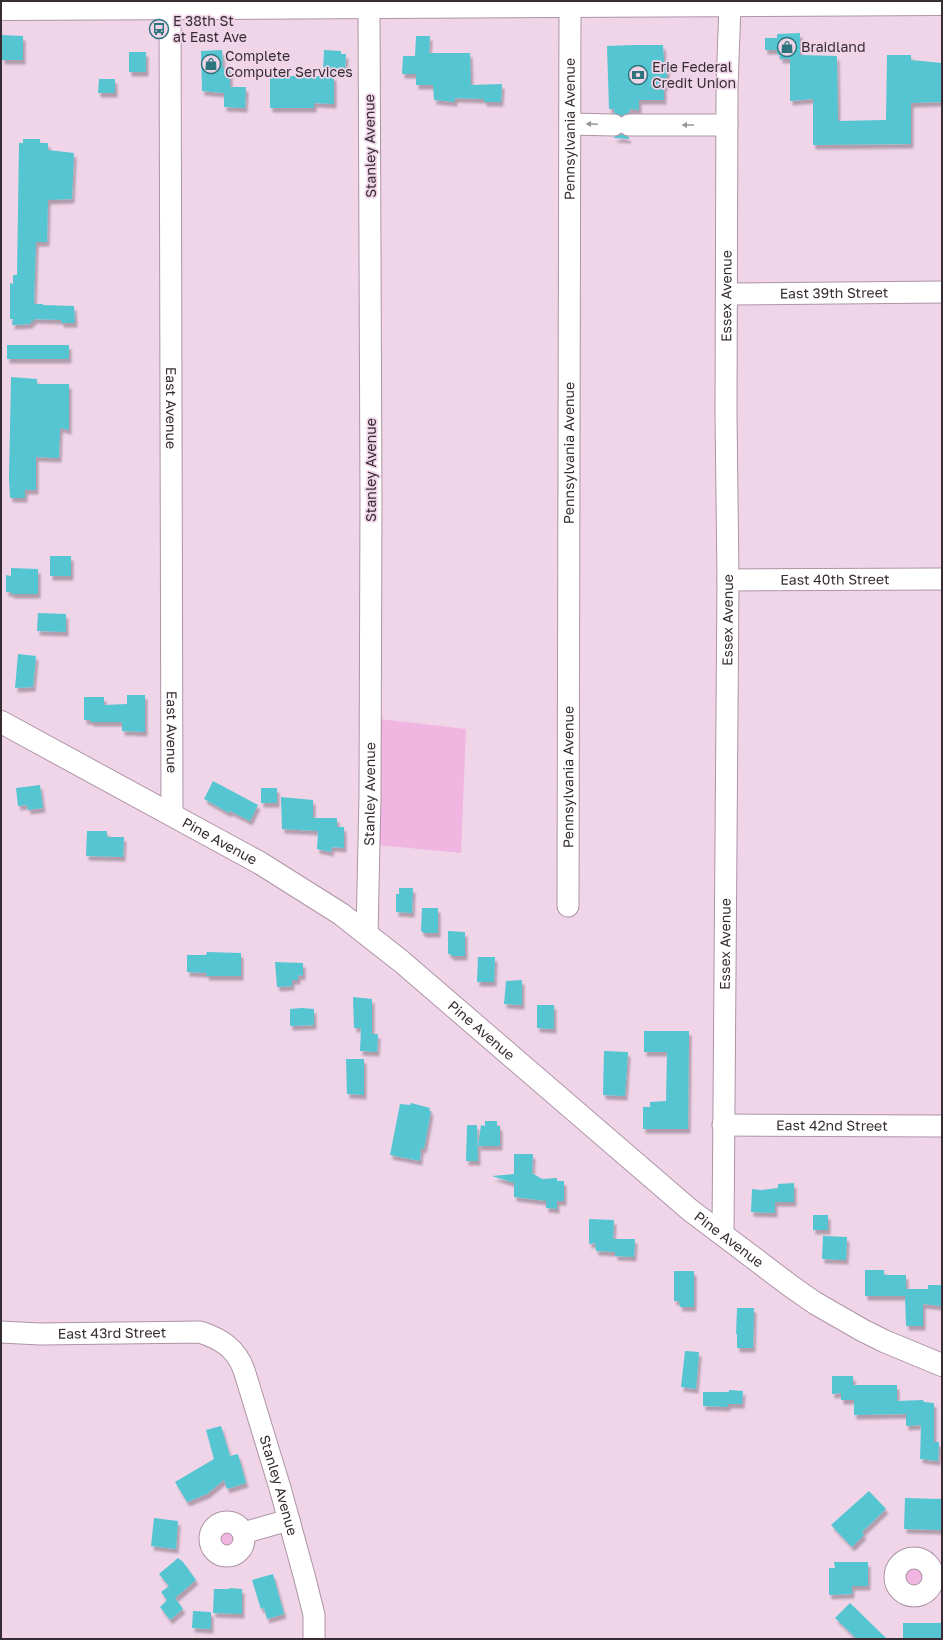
<svg xmlns="http://www.w3.org/2000/svg" width="943" height="1640" viewBox="0 0 943 1640" font-family="'Golos Text',sans-serif">
  <style>
    .green { fill: #f0b5e1 }
    .building { fill: #54c5d2; filter: url(#shadow) }
    .lines { fill: none; stroke-linecap: round; stroke-linejoin: round }
    .minor-casing { stroke: #ad94a6; stroke-width: 23 }
    .major-casing { stroke: #ad94a6; stroke-width: 24 }
    .minor { stroke: #fff; stroke-width: 21 }
    .major { stroke: #fff; stroke-width: 22 }
    .oneway { fill: #9a9699 }
    .labels { text-anchor: middle; stroke-width: 3.5; stroke-linejoin: round; paint-order: stroke }
    .poi-label { font-size: 14px; fill: #362c33; stroke: #f0d5e9; text-anchor: start }
    .street-label { font-size: 14px; fill: #362c33; stroke: #f0d5e9 }
  </style>
  <defs>
    <filter id="shadow"><feDropShadow dx="2.5" dy="4.5" stdDeviation="1" flood-color="#0004"/></filter>
  </defs>
  <rect width="100%" height="100%" fill="#f0d5e9"/>
  <g class="green">
    <polygon points="380,719 466,729 461,853 378,845"/>
    <circle cx="227" cy="1539" r="8"/>
    <path d="M914 1569C921 1571 924 1576 926 1583L924 1586C916 1585 909 1586 903 1580L905 1572Z"/>
  </g>
  <g class="building">
    <polygon points="800,33 800,55 837,56 838,121 886,120 887,55 911,55 911,60 942,63 942,102 911,103 911,144 813,145 813,99 790,101 790,59 780,59 780,55 777,54 777,50 765,50 765,38 777,38 777,34"/>
    <polygon points="2,35 23,36 23,60 2,60"/>
    <polygon points="416,36 430,36 429,53 470,53 471,85 502,84 501,102 484,102 484,99 455,98 455,102 434,100 433,85 416,85 416,74 402,74 403,56 415,56"/>
    <polygon points="635,45 663,45 664,62 667,61 667,85 664,85 664,100 639,100 639,110 630,109 629,113 622,116 614,113 614,109 609,109 607,46"/>
    <polygon points="222,50 223,68 230,68 230,87 246,87 245,108 224,107 224,93 202,91 201,51"/>
    <polygon points="324,50 341,51 341,54 346,54 345,71 323,70"/>
    <rect x="129" y="52" width="17" height="20"/>
    <polygon points="270,76 334,76 334,104 314,103 314,108 270,108"/>
    <polygon points="99,79 115,79 115,93 98,93"/>
    <polygon points="621,134 629,137 629,139 614,138 614,137"/>
    <polygon points="23,139 40,139 40,143 48,143 48,150 74,153 72,199 48,200 47,242 36,242 34,302 35,304 43,304 43,305 74,306 75,323 61,323 61,320 34,319 34,321 31,321 31,324 12,325 13,319 10,319 10,283 13,284 13,275 17,275 19,143 23,143"/>
    <rect x="7" y="345" width="62" height="14"/>
    <polygon points="11,377 37,379 37,384 69,384 69,430 60,428 59,458 36,457 36,490 25,490 25,498 10,498 9,478"/>
    <rect x="50" y="556" width="21" height="20"/>
    <polygon points="11,568 38,569 38,594 11,594 11,592 6,592 6,575 11,576"/>
    <polygon points="38,613 66,614 66,632 37,631"/>
    <polygon points="18,654 36,656 33,687 15,688"/>
    <polygon points="127,695 145,695 145,732 122,731 122,722 91,722 90,720 84,720 84,697 104,697 104,705 127,704"/>
    <polygon points="213,781 258,805 250,821 230,811 229,813 204,799"/>
    <polygon points="40,785 43,808 28,810 27,805 18,806 16,788"/>
    <rect x="261" y="788" width="16" height="15"/>
    <polygon points="281,797 313,800 313,818 337,818 337,827 344,827 344,848 332,847 331,852 317,849 318,831 282,829"/>
    <polygon points="87,831 107,831 107,837 124,837 123,857 86,856"/>
    <polygon points="399,888 413,888 412,913 396,912 396,894 399,894"/>
    <polygon points="422,908 438,908 438,933 424,933 421,931"/>
    <polygon points="448,931 465,932 465,956 451,956 451,954 448,954"/>
    <polygon points="207,952 241,953 241,976 206,976 207,973 187,972 187,955 206,955"/>
    <polygon points="478,957 495,957 494,982 477,982"/>
    <polygon points="275,962 303,963 303,976 298,975 298,980 292,980 292,986 277,987"/>
    <polygon points="522,980 522,1005 504,1004 506,981"/>
    <polygon points="353,997 372,999 372,1034 378,1034 377,1052 360,1051 361,1028 354,1028"/>
    <polygon points="537,1005 554,1005 554,1029 537,1028"/>
    <polygon points="302,1008 314,1009 314,1025 290,1026 290,1009"/>
    <polygon points="644,1031 689,1031 688,1129 643,1129 643,1107 650,1107 650,1102 666,1101 667,1052 644,1052"/>
    <polygon points="604,1051 628,1052 625,1096 603,1095"/>
    <polygon points="346,1059 364,1059 364,1095 347,1094"/>
    <polygon points="411,1103 430,1108 429,1111 431,1111 424,1149 421,1148 420,1161 390,1155 400,1104 410,1105"/>
    <polygon points="485,1121 497,1121 497,1126 500,1126 500,1146 478,1146 481,1125 485,1126"/>
    <polygon points="467,1125 477,1125 478,1161 466,1161"/>
    <polygon points="514,1154 533,1154 532,1173 542,1179 557,1178 557,1181 564,1181 564,1201 557,1201 557,1209 546,1208 546,1201 514,1197 514,1183 492,1176 514,1174"/>
    <polygon points="794,1183 794,1202 775,1202 775,1213 751,1212 752,1189 761,1190 778,1188 778,1184"/>
    <rect x="813" y="1215" width="15" height="15"/>
    <polygon points="589,1219 614,1220 613,1239 635,1239 634,1257 615,1256 615,1252 596,1251 595,1243 589,1244"/>
    <polygon points="823,1236 847,1237 846,1260 822,1259"/>
    <polygon points="865,1270 884,1270 884,1275 906,1275 906,1289 928,1289 928,1285 942,1285 942,1306 923,1304 923,1326 906,1326 905,1296 865,1296"/>
    <polygon points="674,1271 694,1271 694,1307 680,1307 679,1301 674,1301"/>
    <polygon points="737,1308 754,1308 753,1348 737,1348 737,1334 736,1334"/>
    <polygon points="685,1351 699,1352 696,1389 681,1387"/>
    <polygon points="832,1376 853,1376 853,1385 897,1385 897,1401 923,1400 924,1402 934,1403 934,1442 939,1442 938,1461 920,1459 921,1425 906,1426 906,1414 854,1415 854,1400 841,1400 841,1393 832,1394"/>
    <polygon points="729,1390 743,1391 742,1404 728,1404 728,1407 703,1406 703,1392 729,1392"/>
    <polygon points="221,1426 230,1456 238,1454 246,1483 227,1489 224,1480 207,1494 187,1502 175,1482 214,1459 206,1430"/>
    <polygon points="869,1491 886,1509 862,1532 864,1535 852,1547 831,1525"/>
    <polygon points="905,1498 942,1499 942,1530 904,1529"/>
    <polygon points="154,1518 178,1521 176,1549 151,1546"/>
    <polygon points="178,1558 183,1562 196,1580 175,1598 183,1609 170,1620 160,1607 167,1600 161,1592 169,1586 159,1574"/>
    <polygon points="834,1562 868,1562 868,1586 852,1586 852,1594 829,1595 829,1568 835,1568"/>
    <polygon points="273,1574 284,1614 267,1619 264,1608 261,1609 252,1580"/>
    <polygon points="229,1588 242,1589 242,1614 213,1613 214,1589 229,1589"/>
    <polygon points="850,1603 887,1639 857,1639 835,1618"/>
    <polygon points="193,1611 211,1612 211,1629 192,1628"/>
    <rect x="903" y="1623" width="39" height="16"/>
  </g>
  <g class="lines">
    <defs>
      <g id="minor">
        <path id="s1" d="M170 1 172 815"/>
        <polyline points="570,124 614,125"/>
        <polyline points="629,125 727,125"/>
        <path id="s2" d="M727 294 942 292"/>
        <path id="s3" d="M728 580 942 579"/>
        <path id="s4" d="M568 906 570 1"/>
        <path id="s5" d="M367 934 370 796 371 500 369 7"/>
        <path id="s6" d="M723 1125 942 1126"/>
        <path id="s7" d="M723 1235 728 580 726 412 727 87 730 5"/>
        <path id="s8" d="M1 1332 40 1334 200 1332C221 1339 236 1348 244 1370L280 1488 304 1575 314 1615V1639"/>
        <circle cx="227" cy="1539" r="17"/>
        <polyline points="243,1533 289,1520"/>
        <circle cx="914" cy="1577" r="19"/>
      </g>
      <g id="major">
        <polyline points="1,9 942,4"/>
        <path id="s9" d="M1 722 260 863 341 914 402 962 690 1210 792 1287 815 1303 862 1330 884 1341 942 1365"/>
      </g>
    </defs>
    <use href="#minor" class="minor-casing"/>
    <use href="#major" class="major-casing"/>
    <use href="#minor" class="minor"/>
    <use href="#major" class="major"/>
  </g>
  <defs><path id="oneway-solid" d="M-6-.8H1V-3.2L6.5 0L1 3.2V.8H-6Z"/></defs>
  <g class="oneway">
    <use href="#oneway-solid" transform="translate(592 124) rotate(-178)"/>
    <use href="#oneway-solid" transform="translate(688 125) rotate(180)"/>
  </g>
  <defs>
    <symbol id="bus-ring" viewBox="-11 -11 22 22"><circle r="9.5" fill="#f0d5e9" stroke="#2c757d" stroke-width="1.5"/><path d="M-5-6H5V4H4V6H2V4H-2V6H-4V4H-5ZM-3.5-4V0h7V-4ZM-3.5 1.2v1.5H-2V1.2ZM2 1.2v1.5H3.5V1.2Z" fill="#2c757d"/></symbol>
    <symbol id="shop-ring" viewBox="-11 -11 22 22"><circle r="9.5" fill="#f0d5e9" stroke="#2c757d" stroke-width="1.5"/><path d="M-5-2.5h2.3a2.7 3.5 0 0 1 5.4 0H5L5.5 6h-11ZM-1.5-2.5h3a1.5 2.3 0 0 0-3 0Z" fill="#2c757d"/></symbol>
    <symbol id="bank-ring" viewBox="-11 -11 22 22"><circle r="9.5" fill="#f0d5e9" stroke="#2c757d" stroke-width="1.5"/><path d="M-6-4H6V4H-6ZM0-2.3a2.3 2.3 0 1 0 0 4.6a2.3 2.3 0 1 0 0-4.6Z" fill="#2c757d"/></symbol>
  </defs>
  <g fill-rule="evenodd">
    <use href="#bus-ring" x="148" y="18" width="22" height="22"/>
    <use href="#shop-ring" x="776" y="36" width="22" height="22"/>
    <use href="#shop-ring" x="200" y="53" width="22" height="22"/>
    <use href="#bank-ring" x="627" y="64" width="22" height="22"/>
  </g>
  <g class="labels">
    <g class="poi-label">
      <text x="173" y="26">E 38th St<tspan x="173" dy="16">at East Ave</tspan></text>
      <text x="801" y="52">Braidland</text>
      <text x="225" y="61">Complete<tspan x="225" dy="16">Computer Services</tspan></text>
      <text x="652" y="72">Erie Federal<tspan x="652" dy="16">Credit Union</tspan></text>
    </g>
    <g class="street-label">
      <text dy="5" stroke="none"><textPath href="#s4" startOffset="777">Pennsylvania Avenue</textPath></text>
      <text transform="translate(370 146) rotate(-91)" y="5">Stanley Avenue</text>
      <text dy="5" stroke="none"><textPath href="#s2" startOffset="107">East 39th Street</textPath></text>
      <text dy="5" stroke="none"><textPath href="#s7" startOffset="939">Essex Avenue</textPath></text>
      <text dy="5" stroke="none"><textPath href="#s1" startOffset="407">East Avenue</textPath></text>
      <text dy="5" stroke="none"><textPath href="#s4" startOffset="453">Pennsylvania Avenue</textPath></text>
      <text transform="translate(371 470) rotate(-90)" y="5">Stanley Avenue</text>
      <text dy="5" stroke="none"><textPath href="#s3" startOffset="107">East 40th Street</textPath></text>
      <text dy="5" stroke="none"><textPath href="#s7" startOffset="615">Essex Avenue</textPath></text>
      <text dy="5" stroke="none"><textPath href="#s1" startOffset="731">East Avenue</textPath></text>
      <text dy="5" stroke="none"><textPath href="#s4" startOffset="129">Pennsylvania Avenue</textPath></text>
      <text dy="5" stroke="none"><textPath href="#s5" startOffset="140">Stanley Avenue</textPath></text>
      <text dy="5" stroke="none"><textPath href="#s9" startOffset="249">Pine Avenue</textPath></text>
      <text dy="5" stroke="none"><textPath href="#s7" startOffset="291">Essex Avenue</textPath></text>
      <text dy="5" stroke="none"><textPath href="#s9" startOffset="573">Pine Avenue</textPath></text>
      <text dy="5" stroke="none"><textPath href="#s6" startOffset="109">East 42nd Street</textPath></text>
      <text dy="5" stroke="none"><textPath href="#s9" startOffset="897">Pine Avenue</textPath></text>
      <text dy="5" stroke="none"><textPath href="#s8" startOffset="111">East 43rd Street</textPath></text>
      <text dy="5" stroke="none"><textPath href="#s8" startOffset="380">Stanley Avenue</textPath></text>
    </g>
  </g>
  <rect width="943" height="1640" fill="none" stroke="#362c33" stroke-width="4"/>
</svg>
